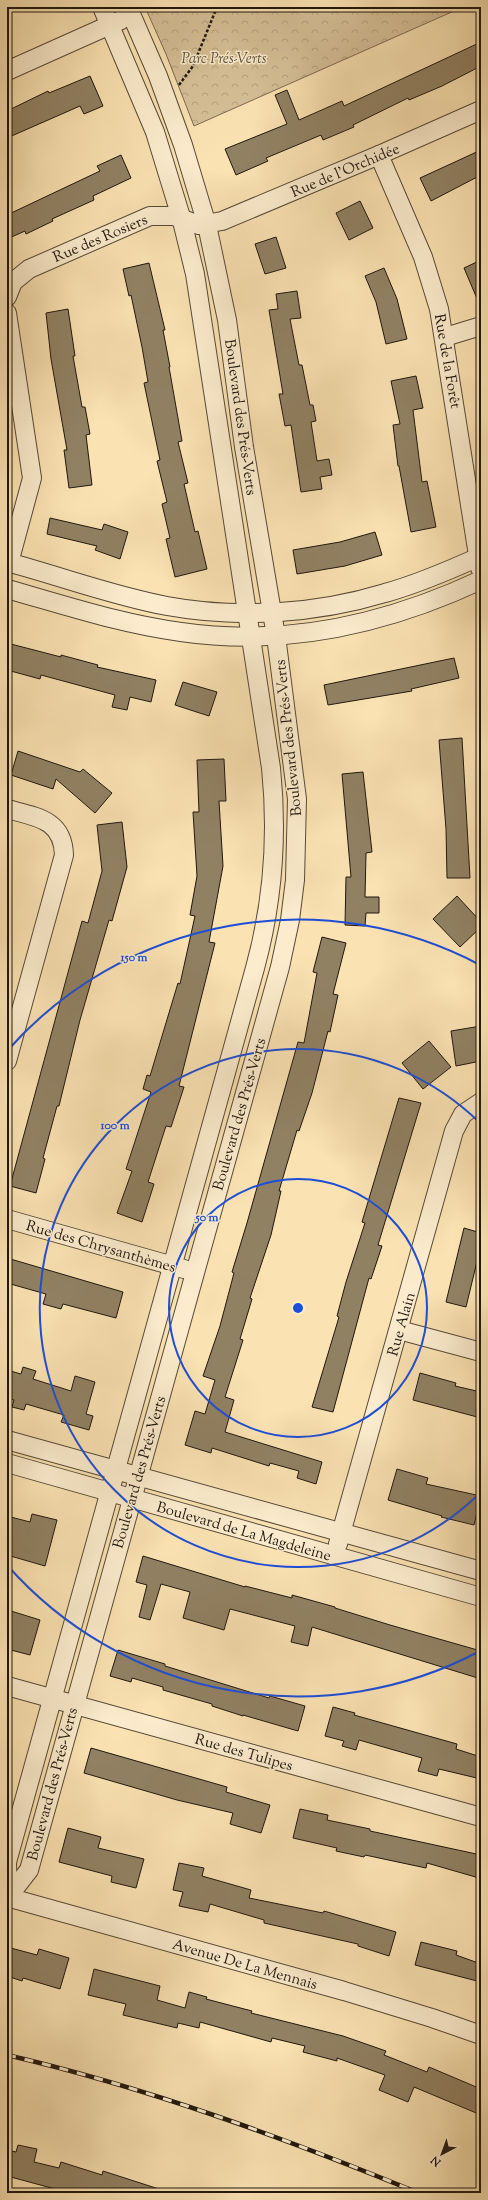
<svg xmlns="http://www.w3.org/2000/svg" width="488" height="2200" viewBox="0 0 488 2200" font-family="'Sorts Mill Goudy',serif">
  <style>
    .park { fill: url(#park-crowns); stroke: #7a6b52 }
    .building { fill: #918163; stroke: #1f170e }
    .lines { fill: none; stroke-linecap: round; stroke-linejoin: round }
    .minor-casing { stroke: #564a37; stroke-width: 20 }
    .path { stroke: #1f170e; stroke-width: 2.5; stroke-dasharray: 3 2; stroke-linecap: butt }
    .minor { stroke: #fceccd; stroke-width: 18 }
    .rail-casing { stroke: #1f170e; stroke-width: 4.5 }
    .rail { stroke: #fceccd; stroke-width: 3; stroke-dasharray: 9; stroke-linecap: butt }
    .ring { fill: none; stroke: #1d4ed8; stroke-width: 2 }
    .labels { text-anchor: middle; stroke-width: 3; stroke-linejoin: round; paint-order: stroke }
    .park-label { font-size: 15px; font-style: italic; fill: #5f523e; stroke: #fceccd }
    .street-label { font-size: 15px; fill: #1f170e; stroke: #fceccd }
    .centre { fill: #1d4ed8; stroke: #fceccd; stroke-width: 2 }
    .ring-label { font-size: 12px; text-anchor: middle; font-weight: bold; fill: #1d4ed8; stroke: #fceccd; stroke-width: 3; stroke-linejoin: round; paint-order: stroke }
  </style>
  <defs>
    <pattern id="park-crowns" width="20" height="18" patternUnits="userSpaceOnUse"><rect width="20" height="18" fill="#d5bf96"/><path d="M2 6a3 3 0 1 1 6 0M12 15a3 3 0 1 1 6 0" fill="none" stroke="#b6a380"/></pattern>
  </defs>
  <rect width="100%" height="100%" fill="#fae2b2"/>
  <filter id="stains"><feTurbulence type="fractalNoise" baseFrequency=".005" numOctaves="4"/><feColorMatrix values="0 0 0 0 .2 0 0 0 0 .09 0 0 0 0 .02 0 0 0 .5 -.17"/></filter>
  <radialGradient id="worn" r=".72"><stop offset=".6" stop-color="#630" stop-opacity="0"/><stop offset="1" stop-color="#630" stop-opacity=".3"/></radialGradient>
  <polygon class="park" points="145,7 463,7 194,126 166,54"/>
  <g class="building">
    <polygon points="481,42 481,66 442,86 409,100 408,98 353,125 354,127 323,140 321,135 266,158 268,161 236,175 225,149 287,124 275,95 287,90 299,120 342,101 344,106"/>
    <polygon points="90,76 103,106 84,114 80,106 7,138 7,111 48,91 49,93"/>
    <polygon points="481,150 481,175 431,201 420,178"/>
    <polygon points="121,155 131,178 93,196 94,200 52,219 53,221 26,234 25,231 7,239 7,215 100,171 97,166"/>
    <polygon points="360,201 373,228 349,240 336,213"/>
    <polygon points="276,237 286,268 265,274 255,244"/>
    <polygon points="481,260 481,308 464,268"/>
    <polygon points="149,263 165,330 163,330 170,367 169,367 182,441 178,442 188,483 184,484 195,532 198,531 207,569 175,577 166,539 170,538 162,504 167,502 157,461 160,460 144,383 148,382 142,347 131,295 129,296 123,269"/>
    <polygon points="384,268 397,299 407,339 386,344 376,302 365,276"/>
    <polygon points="297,291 301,318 290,319 299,365 302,365 310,405 313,405 316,421 311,422 317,461 329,459 332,475 320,477 322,489 301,492 291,425 285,426 279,394 283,394 269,310 278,309 276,294"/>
    <polygon points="68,309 75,356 73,356 82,407 85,407 90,434 86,435 92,485 69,488 64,450 67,450 51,359 46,313"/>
    <polygon points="416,376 423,408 413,410 422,482 427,481 436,527 411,532 399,466 398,466 393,425 400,424 391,381"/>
    <polygon points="50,518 102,530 104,524 128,532 120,559 95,550 97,546 47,534"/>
    <polygon points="375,532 382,555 345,566 297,574 293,550 340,542"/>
    <polygon points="7,643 61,657 61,655 98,665 97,667 156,680 151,702 130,697 127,710 112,707 115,695 41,675 40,679 7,670"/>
    <polygon points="454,658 459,678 411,689 412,691 328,705 324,685"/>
    <polygon points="183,682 217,692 209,716 175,705"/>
    <polygon points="462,738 470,878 447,878 446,829 439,740"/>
    <polygon points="18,751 80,772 83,769 112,793 95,813 56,779 53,789 11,775"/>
    <polygon points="224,759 226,801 219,801 223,866 209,942 215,943 179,1086 184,1087 171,1127 166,1126 156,1157 148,1182 154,1184 142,1222 117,1213 132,1171 126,1169 151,1092 143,1089 147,1075 150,1076 178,983 180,984 195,916 190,915 197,876 193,812 199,812 197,760"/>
    <polygon points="363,772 372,852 366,853 365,897 379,897 379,913 366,913 365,926 345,925 346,877 351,877 342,774"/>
    <polygon points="122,822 127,867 112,921 109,920 80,1020 59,1106 57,1106 43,1158 45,1159 36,1193 10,1186 82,921 88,923 102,871 97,825"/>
    <polygon points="457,896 481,922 481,927 460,947 433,919"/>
    <polygon points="322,937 346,943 333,994 338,995 330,1032 328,1031 312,1093 299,1131 297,1130 279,1191 281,1191 271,1235 250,1298 252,1299 240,1339 243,1340 225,1397 234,1400 225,1432 322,1462 316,1484 297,1478 299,1471 270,1463 269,1466 212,1448 211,1453 185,1445 195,1411 205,1414 215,1380 203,1376 220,1326 234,1273 232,1272 247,1223 298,1042 304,1043 317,973 313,972"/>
    <polygon points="481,1026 481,1061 456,1066 451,1031"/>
    <polygon points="429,1041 451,1067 423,1089 402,1063"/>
    <polygon points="399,1098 421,1103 378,1245 382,1246 371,1279 369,1278 333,1412 312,1407 339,1317 337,1316 346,1282 365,1223 362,1222"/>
    <polygon points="464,1228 481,1233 481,1245 466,1307 446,1302"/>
    <polygon points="7,1258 123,1292 116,1318 63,1304 61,1309 43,1304 46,1294 7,1283"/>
    <polygon points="23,1367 36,1371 33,1379 71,1391 75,1376 95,1382 86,1414 93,1416 89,1430 61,1422 64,1415 26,1404 24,1410 12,1407 14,1400 7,1398 7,1370 21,1374"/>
    <polygon points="420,1373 456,1383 455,1386 481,1392 481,1418 413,1400"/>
    <polygon points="397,1469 428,1478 426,1484 481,1496 474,1525 441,1517 442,1516 388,1500"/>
    <polygon points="32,1514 57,1520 45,1566 7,1555 7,1516 30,1522"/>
    <polygon points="143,1556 245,1587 245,1586 292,1598 292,1595 335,1607 335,1608 390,1625 481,1651 481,1679 312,1627 308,1646 291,1642 295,1626 230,1609 224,1630 183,1618 190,1592 161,1584 150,1620 139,1617 147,1585 136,1582"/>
    <polygon points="11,1611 40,1620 30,1655 7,1649 7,1625"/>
    <polygon points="118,1650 165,1664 165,1666 269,1698 270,1696 305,1706 298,1731 243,1715 243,1716 212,1706 212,1704 163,1690 163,1687 132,1678 131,1682 110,1676"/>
    <polygon points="333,1707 355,1713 354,1715 457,1744 456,1749 481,1757 481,1779 439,1769 437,1776 418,1771 422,1758 359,1740 356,1750 342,1746 344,1741 325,1736"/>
    <polygon points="91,1748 227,1787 226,1792 270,1805 261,1833 230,1824 233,1813 177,1800 84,1773"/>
    <polygon points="300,1809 328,1815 327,1820 370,1829 370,1831 481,1855 479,1878 427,1863 426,1868 365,1855 364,1857 336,1851 337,1848 293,1838"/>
    <polygon points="68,1828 101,1837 98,1848 144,1859 136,1888 111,1882 112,1876 59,1862"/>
    <polygon points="179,1863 204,1868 202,1876 251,1890 249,1898 323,1913 324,1911 396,1932 389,1956 358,1946 358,1944 264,1923 264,1920 210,1904 208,1912 179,1906 183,1892 173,1890"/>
    <polygon points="421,1942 457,1951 456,1955 481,1964 481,1982 415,1965"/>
    <polygon points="7,1947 37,1955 39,1949 69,1958 60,1989 23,1978 22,1981 7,1976"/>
    <polygon points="94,1969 160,1986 157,2000 185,2008 189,1992 207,1997 206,1999 252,2011 251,2013 343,2036 386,2051 384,2055 427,2072 429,2067 481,2089 481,2115 414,2087 408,2102 379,2090 385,2075 337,2058 337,2061 303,2052 305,2046 272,2038 271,2042 200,2022 199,2028 178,2023 177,2028 123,2015 126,2004 88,1995"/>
    <polygon points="18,2145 37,2149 34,2162 59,2168 61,2162 102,2175 103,2171 162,2190 162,2193 70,2193 7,2176 7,2150 16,2152"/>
  </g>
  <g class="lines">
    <defs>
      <g id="minor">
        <polyline points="7,71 121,20"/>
        <polyline points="379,155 423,257 439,309 480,568"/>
        <polyline points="7,297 13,282 29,269 150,216 174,216 199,225 222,221 379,155 481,110"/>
        <polyline points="7,313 32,478 9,563"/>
        <polyline points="445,337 481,326"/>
        <path d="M7 562C60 576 113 596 167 606 238 619 316 614 385 593 418 584 450 570 481 556"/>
        <path d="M7 589C64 605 121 624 181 632 284 647 387 624 481 580"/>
        <path d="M7 809C36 817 63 819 64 855L7 1061"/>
        <polyline points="7,1219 184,1269"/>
        <polyline points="399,1330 481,1352"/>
        <polyline points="7,1440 481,1571"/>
        <polyline points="7,1463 481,1597"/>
        <polyline points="338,1544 454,1131 463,1114 481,1102"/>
        <polyline points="7,1686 481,1817"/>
        <polyline points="7,1897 344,1991 432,2018 481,2035"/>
        <polyline points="8,1897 29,1870 280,967 290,920 295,880 297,799 276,636 244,447 227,320 207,225 183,145 158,76 128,7"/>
        <path d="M8 1897 7 1862 255 968C273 902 278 836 271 768L195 274 181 217 155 132 102 7"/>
      </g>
    </defs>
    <use href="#minor" class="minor-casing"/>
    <g class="path">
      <polyline points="234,7 243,9"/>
      <polyline points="179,85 193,66 217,7"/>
    </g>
    <use href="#minor" class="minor"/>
    <defs>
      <path id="rail" d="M7 2055C149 2088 284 2138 419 2193"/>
    </defs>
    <use href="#rail" class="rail-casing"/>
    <use href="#rail" class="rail"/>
  </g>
  <g class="ring">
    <circle cx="298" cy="1308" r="129"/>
    <path d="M480 1493A259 259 0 1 1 480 1123"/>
    <path d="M480 1651A388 388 0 0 1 7 1565M7 1051A388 388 0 0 1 480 965"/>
  </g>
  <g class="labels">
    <g class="park-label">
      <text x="224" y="63">Parc Prés-Verts</text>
    </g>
    <g class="street-label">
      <text transform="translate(345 170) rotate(-23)" y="5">Rue de l'Orchidée</text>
      <text transform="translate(100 238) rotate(-23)" y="5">Rue des Rosiers</text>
      <text transform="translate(448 361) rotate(80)" y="5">Rue de la Forêt</text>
      <text transform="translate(241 417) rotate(82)" y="5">Boulevard des Prés-Verts</text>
      <text transform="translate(288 738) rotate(-96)" y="5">Boulevard des Prés-Verts</text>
      <text transform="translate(239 1114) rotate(-74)" y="5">Boulevard des Prés-Verts</text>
      <text transform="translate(101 1246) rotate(16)" y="5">Rue des Chrysanthèmes</text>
      <text transform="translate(401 1324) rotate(-74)" y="5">Rue Alain</text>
      <text transform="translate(139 1472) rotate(-74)" y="5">Boulevard des Prés-Verts</text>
      <text transform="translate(244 1531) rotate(16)" y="5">Boulevard de La Magdeleine</text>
      <text transform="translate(244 1752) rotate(16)" y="5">Rue des Tulipes</text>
      <text transform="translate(52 1784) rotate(-75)" y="5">Boulevard des Prés-Verts</text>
      <text transform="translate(245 1964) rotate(16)" y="5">Avenue De La Mennais</text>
    </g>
  </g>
  <circle cx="298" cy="1308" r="6" class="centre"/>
  <g class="ring-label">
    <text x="134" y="961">150 m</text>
    <text x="115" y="1129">100 m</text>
    <text x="207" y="1221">50 m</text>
  </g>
  <rect width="488" height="2200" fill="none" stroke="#fae2b2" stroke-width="24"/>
  <rect x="8" y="8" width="472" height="2184" fill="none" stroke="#1f170e" stroke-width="2"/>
  <rect x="12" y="12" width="464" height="2176" fill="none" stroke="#1f170e"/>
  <g transform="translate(442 2154) rotate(221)" stroke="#fceccd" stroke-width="3" paint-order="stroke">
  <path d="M0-3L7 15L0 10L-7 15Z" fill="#1f170e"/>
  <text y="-6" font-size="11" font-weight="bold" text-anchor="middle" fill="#1f170e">N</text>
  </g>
  <rect width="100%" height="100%" filter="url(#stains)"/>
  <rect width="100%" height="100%" fill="url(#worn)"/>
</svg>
